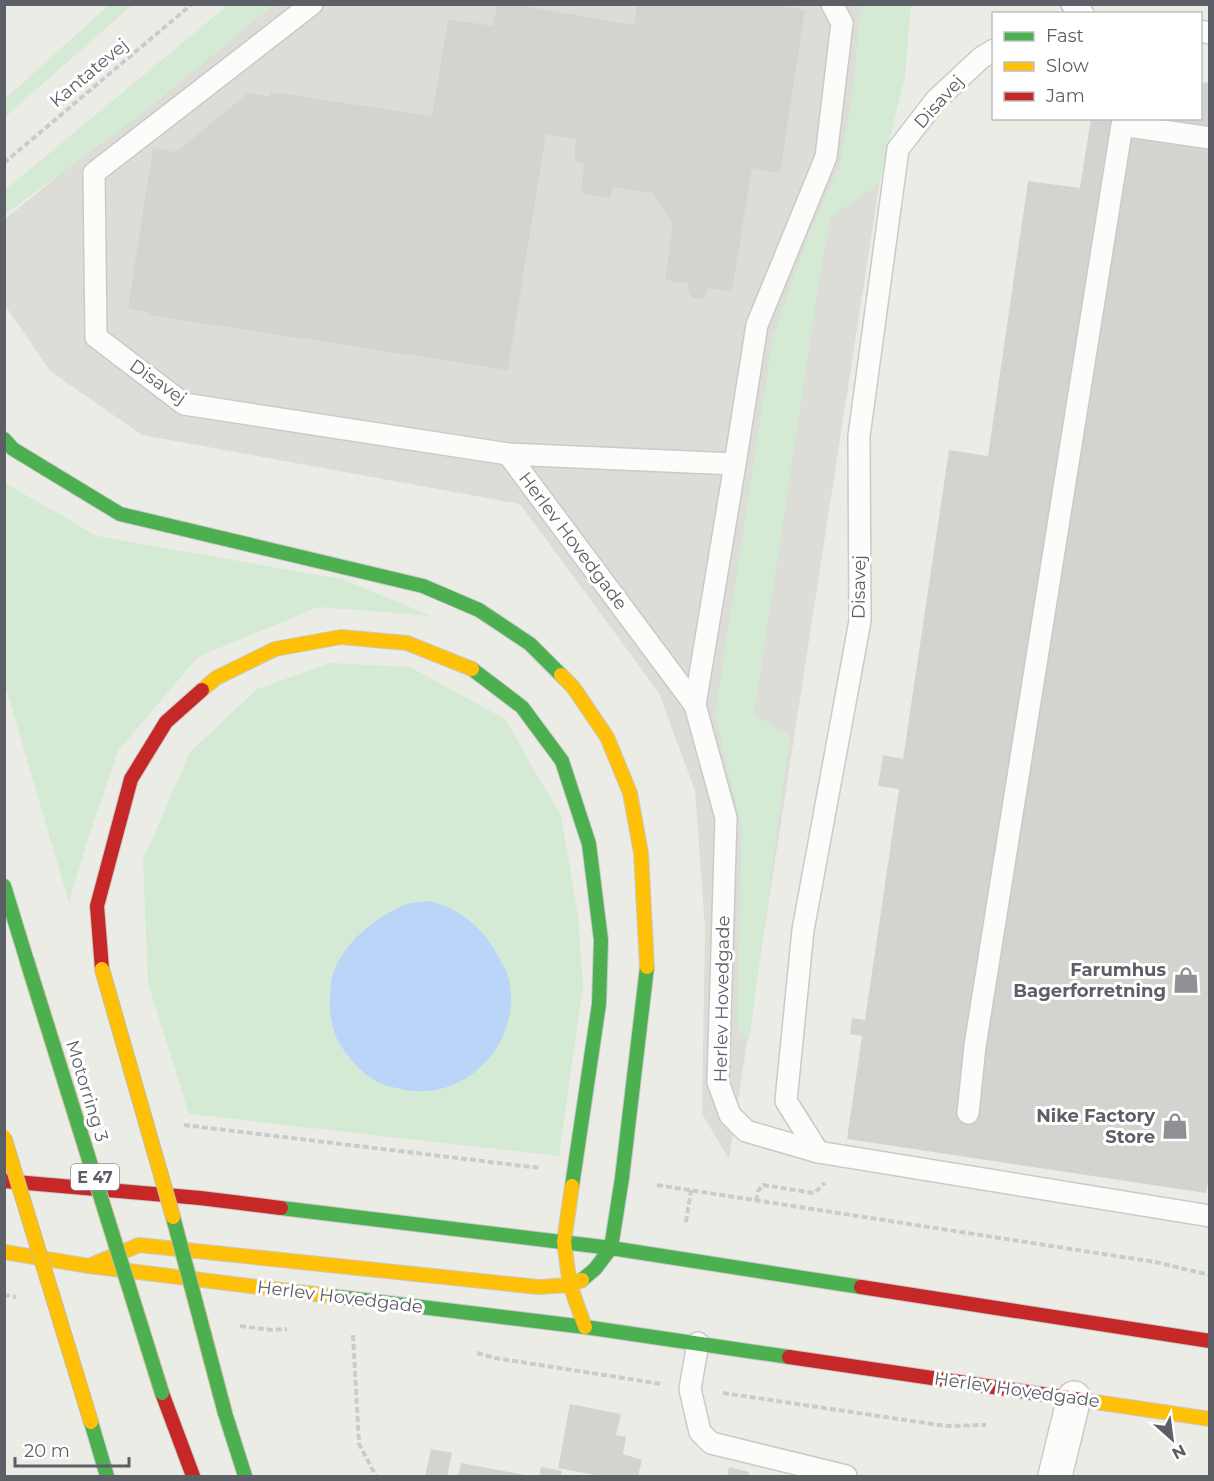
<svg xmlns="http://www.w3.org/2000/svg" width="1214" height="1481" viewBox="0 0 1214 1481" font-family="Montserrat,sans-serif">
  <style>
    .industrial { fill: #ddddd8 }
    .green { fill: #d4ead4 }
    .water { fill: #bad5f8 }
    .building { fill: #d3d3d0 }
    .lines { fill: none; stroke-linecap: round; stroke-linejoin: round }
    .lane-casing { stroke: #c9cac9; stroke-width: 24 }
    .street-casing { stroke: #c9cac9; stroke-width: 36 }
    .fast-casing { stroke: #c9cac9; stroke-width: 16 }
    .slow-casing { stroke: #c9cac9; stroke-width: 16 }
    .jam-casing { stroke: #c9cac9; stroke-width: 16 }
    .path { stroke: #c8cdcb; stroke-width: 4; stroke-dasharray: 6 3; stroke-linecap: butt }
    .lane { stroke: #fcfcfb; stroke-width: 21 }
    .street { stroke: #fcfcfb; stroke-width: 33 }
    .fast { stroke: #4caf50; stroke-width: 14 }
    .slow { stroke: #ffc107; stroke-width: 14 }
    .jam { stroke: #c62828; stroke-width: 14 }
    .fast-bridge-casing { stroke: #c5bd93; stroke-width: 16; stroke-linecap: butt }
    .slow-bridge-casing { stroke: #c5bd93; stroke-width: 16; stroke-linecap: butt }
    .fast-bridge { stroke: #4caf50; stroke-width: 14 }
    .slow-bridge { stroke: #ffc107; stroke-width: 14 }
    .labels { text-anchor: middle; stroke-width: 6; stroke-linejoin: round; paint-order: stroke }
    .shield { fill: #fff; stroke: #8d8f94; stroke-width: 1.5 }
    .shield-label { font-size: 16px; font-weight: bold; fill: #5c5f66 }
    .street-label { font-size: 18px; fill: #5c5f66; stroke: #fff }
    .poi-label { font-size: 18px; font-weight: bold; fill: #5c5f66; stroke: #fff; text-anchor: end }
  </style>
  <rect width="100%" height="100%" fill="#ecece7"/>
  <polygon class="industrial" points="266,5 907,5 729,1159 702,1114 705,927 695,791 659,693 520,504 142,435 50,371 5,305 4,220"/>
  <g class="green">
    <polygon points="110,4 132,5 5,117 5,99"/>
    <polygon points="228,5 273,5 143,113 5,214 5,190"/>
    <polygon points="861,5 911,5 905,76 879,184 831,216 821,269 754,715 790,735 749,1042 737,1028 742,827 715,715 773,336 809,234 839,167 852,98"/>
    <polygon points="5,483 97,536 341,579 432,616 318,607 198,657 118,751 85,848 69,903 5,685"/>
    <polygon points="331,663 410,667 505,719 561,816 578,915 583,986 559,1156 189,1114 148,983 143,860 190,752 257,689"/>
  </g>
  <path class="water" d="M429 901C459 908 484 928 498 956 501 962 506 969 508 976 525 1041 466 1104 401 1089 394 1087 385 1086 379 1083 364 1075 353 1063 343 1049 332 1034 329 1014 330 997 331 990 330 981 333 974 344 942 375 917 407 904 413 902 422 902 429 901Z"/>
  <g class="building">
    <polygon points="497,4 513,4 634,25 637,4 771,4 805,10 780,173 752,168 732,291 707,288 706,294 701,299 693,298 689,293 688,284 665,280 673,224 652,193 612,187 611,198 581,193 584,165 576,161 574,155 576,139 546,134 508,370 149,315 150,313 128,308 153,148 176,152 248,93 270,97 271,92 432,116 448,19 493,26"/>
    <polygon points="1200,82 1210,83 1210,1172 1206,1193 847,1139 862,1036 850,1034 852,1018 865,1020 899,789 878,786 883,755 903,759 949,450 988,456 1028,181 1080,188 1091,118 1200,118"/>
    <polygon points="570,1404 621,1414 616,1435 626,1437 623,1454 642,1460 638,1476 601,1476 558,1468"/>
    <polygon points="431,1449 452,1453 447,1476 425,1476"/>
    <polygon points="461,1463 525,1475 524,1476 458,1476"/>
    <polygon points="541,1467 562,1471 561,1476 539,1476"/>
    <polygon points="729,1467 749,1472 748,1476 727,1476"/>
  </g>
  <g class="lines">
    <defs>
      <g id="lane">
        <polyline points="312,4 94,173 96,337 184,404 508,454 735,464 757,325 826,157 842,23 832,4"/>
        <polyline points="1072,4 1083,14"/>
        <polyline points="1200,31 1210,33"/>
        <polyline points="508,454 695,705 726,818 718,1082 730,1115 746,1131 818,1152 1210,1216"/>
        <polyline points="695,705 735,464"/>
        <polyline points="968,1113 975,1046 1122,125 1210,138"/>
        <polyline points="818,1152 786,1101 803,930 860,621 859,436 898,149 936,100 981,58 994,50"/>
        <polyline points="698,1343 690,1389 700,1432 711,1443 846,1476"/>
      </g>
      <polyline id="street" points="1055,1476 1074,1398"/>
      <g id="fast">
        <polyline points="4,439 13,449 120,514 423,586 479,610 530,644 561,675"/>
        <polyline points="472,669 522,707 562,761 589,844 601,940 599,1004 572,1186"/>
        <polyline points="4,886 27,961"/>
        <polyline points="281,1208 611,1248 861,1287"/>
        <polyline points="582,1280 595,1269 611,1248 622,1178 647,967"/>
        <polyline points="331,1296 585,1327 789,1357"/>
        <polyline points="225,1413 245,1476"/>
        <polyline points="91,1422 107,1476"/>
      </g>
      <g id="slow">
        <polyline points="561,675 573,687 607,737 630,793 641,853 647,967"/>
        <polyline points="202,690 216,678 275,649 341,637 407,643 472,669"/>
        <polyline points="572,1186 564,1242 570,1285 585,1327"/>
        <polyline points="4,1252 89,1266 331,1296"/>
        <polyline points="89,1266 139,1245 538,1287 570,1285 582,1280"/>
        <polyline points="1082,1400 1210,1419"/>
      </g>
      <g id="jam">
        <polyline points="102,969 97,906 131,779 166,722 202,690"/>
        <polyline points="4,1181 200,1198 281,1208"/>
        <polyline points="861,1287 1210,1341"/>
        <polyline points="789,1357 1082,1400"/>
        <polyline points="162,1393 193,1476"/>
      </g>
    </defs>
    <use href="#lane" class="lane-casing"/>
    <use href="#street" class="street-casing"/>
    <use href="#fast" class="fast-casing"/>
    <use href="#slow" class="slow-casing"/>
    <use href="#jam" class="jam-casing"/>
    <g class="path">
      <polyline points="4,163 192,4"/>
      <polyline points="184,1125 540,1168"/>
      <polyline points="657,1185 1155,1262 1210,1275"/>
      <polyline points="756,1201 758,1191 763,1185 814,1193 825,1183"/>
      <polyline points="686,1222 691,1190"/>
      <polyline points="4,1295 16,1297"/>
      <polyline points="240,1326 272,1330 287,1329"/>
      <polyline points="353,1335 359,1444 376,1476"/>
      <polyline points="477,1353 495,1358 662,1384"/>
      <polyline points="723,1393 946,1426 986,1425"/>
    </g>
    <use href="#lane" class="lane"/>
    <use href="#street" class="street"/>
    <use href="#fast" class="fast"/>
    <use href="#slow" class="slow"/>
    <use href="#jam" class="jam"/>
    <defs>
      <g id="fast-bridge">
        <polyline points="27,961 162,1393"/>
        <polyline points="173,1217 225,1413"/>
      </g>
      <g id="slow-bridge">
        <polyline points="102,969 173,1217"/>
        <polyline points="4,1137 91,1422"/>
      </g>
    </defs>
    <use href="#fast-bridge" class="fast-bridge-casing"/>
    <use href="#slow-bridge" class="slow-bridge-casing"/>
    <use href="#fast-bridge" class="fast-bridge"/>
    <use href="#slow-bridge" class="slow-bridge"/>
  </g>
  <defs>
    <symbol id="shop-bare" viewBox="-9 -9 18 18"><path d="M-5-2.5h2.3a2.7 3.5 0 0 1 5.4 0H5L5.5 6h-11ZM-1.5-2.5h3a1.5 2.3 0 0 0-3 0Z" fill="#8e9093" stroke="#fff" stroke-width="2.5" paint-order="stroke"/></symbol>
  </defs>
  <g fill-rule="evenodd">
    <use href="#shop-bare" x="1167" y="961" width="38" height="38"/>
    <use href="#shop-bare" x="1156" y="1107" width="38" height="38"/>
  </g>
  <g class="labels">
    <rect class="shield" x="71" y="1164" width="48" height="26" rx="4.5"/>
    <g class="shield-label">
      <text x="95" y="1183">E 47</text>
    </g>
    <g class="street-label">
      <text transform="translate(89 73) rotate(-40)" y="6">Kantatevej</text>
      <text transform="translate(939 102) rotate(-48)" y="6">Disavej</text>
      <text transform="translate(158 382) rotate(35)" y="6">Disavej</text>
      <text transform="translate(573 541) rotate(53)" y="6">Herlev Hovedgade</text>
      <text transform="translate(859 587) rotate(-89)" y="6">Disavej</text>
      <text transform="translate(722 999) rotate(-89)" y="6">Herlev Hovedgade</text>
      <text transform="translate(87 1091) rotate(73)" y="6">Motorring 3</text>
      <text transform="translate(340 1297) rotate(7)" y="6">Herlev Hovedgade</text>
      <text transform="translate(1017 1390) rotate(8)" y="6">Herlev Hovedgade</text>
    </g>
    <g class="poi-label">
      <text x="1166" y="976">Farumhus<tspan x="1166" dy="21">Bagerforretning</tspan></text>
      <text x="1155" y="1122">Nike Factory<tspan x="1155" dy="21">Store</tspan></text>
    </g>
  </g>
  <rect width="1214" height="1481" fill="none" stroke="#5c5f66" stroke-width="12"/>
  <rect x="992" y="12" width="210" height="108" fill="#ffffff" stroke="#bebfc2" stroke-width="1.5"/>
  <rect x="1004" y="32" width="30" height="9" fill="#4caf50" stroke="#bebfc2" stroke-width="1.5"/>
  <text x="1046" y="42" font-size="18" fill="#5c5f66">Fast</text>
  <rect x="1004" y="62" width="30" height="9" fill="#ffc107" stroke="#bebfc2" stroke-width="1.5"/>
  <text x="1046" y="72" font-size="18" fill="#5c5f66">Slow</text>
  <rect x="1004" y="92" width="30" height="9" fill="#c62828" stroke="#bebfc2" stroke-width="1.5"/>
  <text x="1046" y="102" font-size="18" fill="#5c5f66">Jam</text>
  <g transform="translate(1172 1439) rotate(152)" stroke="#ffffff" stroke-width="4.5" paint-order="stroke">
  <path d="M0-4.5L10 22L0 15L-10 22Z" fill="#5c5f66"/>
  <text y="-9" font-size="16" font-weight="bold" text-anchor="middle" fill="#5c5f66">N</text>
  </g>
  <path d="M15 1457v9h114v-9" fill="none" stroke="#5c5f66" stroke-width="3"/>
  <text x="24" y="1457" font-size="18" fill="#5c5f66" stroke="#ffffff" stroke-width="4.5" paint-order="stroke">20 m</text>
</svg>
